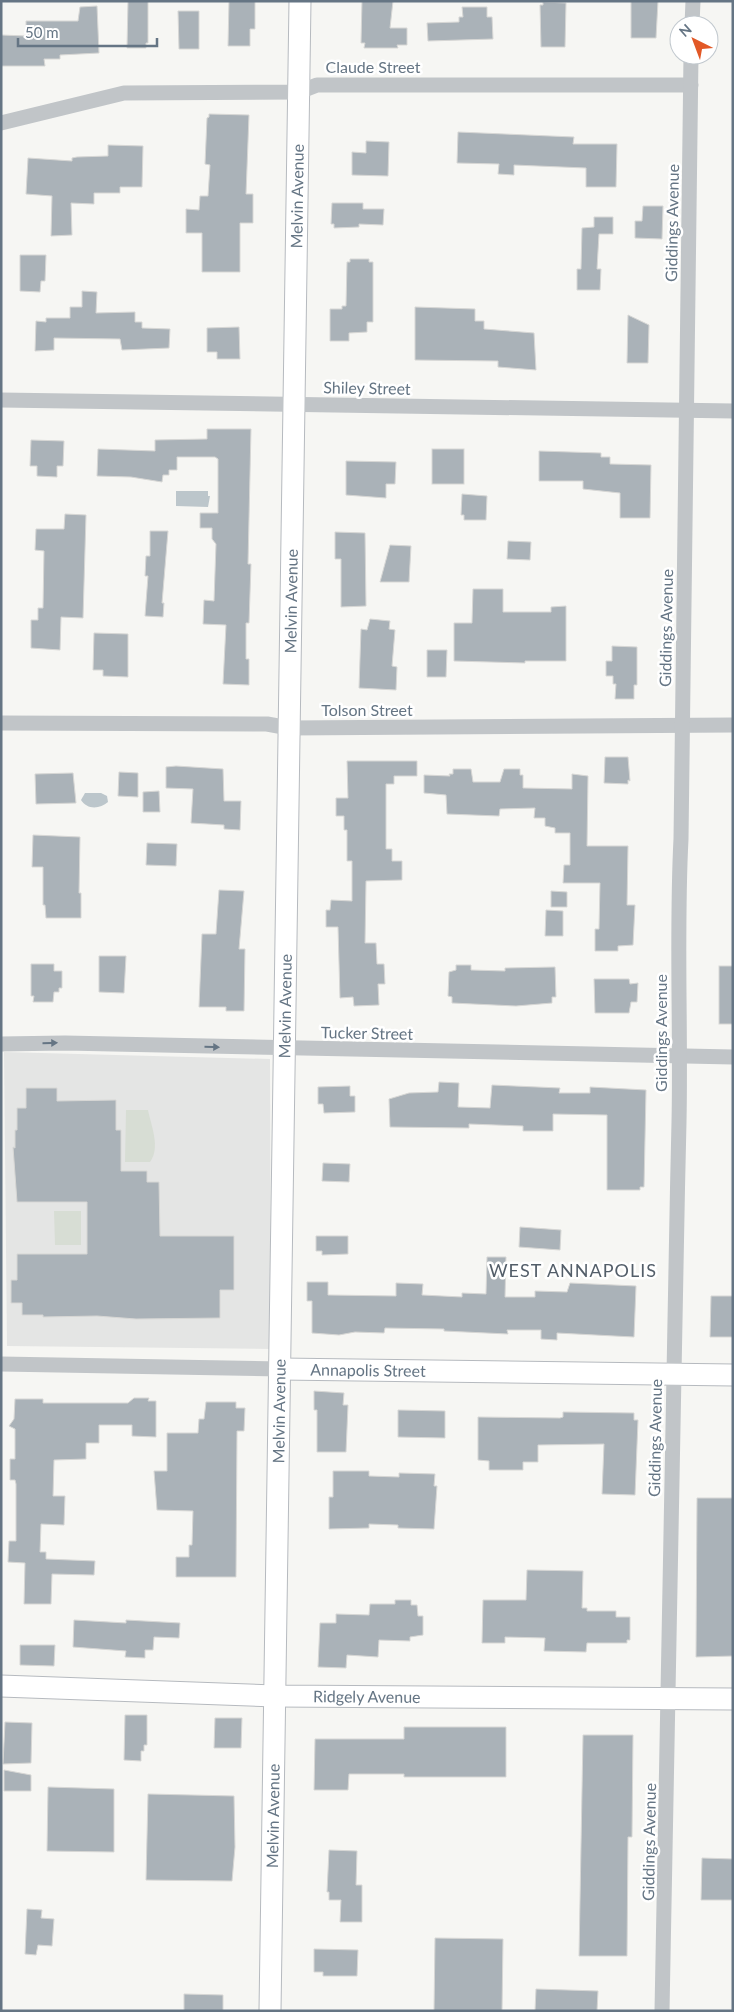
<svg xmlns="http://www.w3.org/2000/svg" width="734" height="2012" viewBox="0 0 734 2012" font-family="Lato,sans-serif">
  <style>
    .built { fill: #e4e5e4 }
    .green { fill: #d7ddd4 }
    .water { fill: #bcc6cb }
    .building { fill: #aab2b8; stroke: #d7d7d5 }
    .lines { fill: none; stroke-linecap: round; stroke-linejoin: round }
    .secondary-casing { stroke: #b6babf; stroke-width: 23 }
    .street { stroke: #c1c5c8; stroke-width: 15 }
    .secondary { stroke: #fff; stroke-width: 21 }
    .oneway { fill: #657584 }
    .labels { text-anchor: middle; stroke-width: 5; stroke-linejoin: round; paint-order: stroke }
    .street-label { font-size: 16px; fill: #657584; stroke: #fff }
    .neighbourhood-label { font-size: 18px; letter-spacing: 1px; fill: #535e69; stroke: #fff }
  </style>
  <rect width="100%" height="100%" fill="#f6f6f3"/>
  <polygon class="built" points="4,1052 270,1059 271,1349 7,1346"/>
  <g class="green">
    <path d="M126 1110H148C151 1125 161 1148 150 1162H125Z"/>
    <polygon points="54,1211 81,1211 81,1245 55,1245"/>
  </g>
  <g class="water">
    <polygon points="176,491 208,491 208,496 210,496 208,507 176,506"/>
    <path d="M85 793H101L107 796 108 802C100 809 87 810 81 800Z"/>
  </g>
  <g class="building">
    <polygon points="128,1 148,1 148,43 146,43 146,48 127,48"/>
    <polygon points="229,1 255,1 255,29 250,29 250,46 228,46"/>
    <polygon points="362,1 393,1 390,28 407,28 407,45 397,45 398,48 364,48 365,43 361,43"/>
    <polygon points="631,1 658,1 656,38 631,38"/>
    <polygon points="543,2 566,3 565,47 541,47 540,5 543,5"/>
    <polygon points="97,6 99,53 60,55 60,59 44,59 45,66 1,66 1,35 26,36 26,21 78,21 80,7"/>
    <polygon points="462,7 487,7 487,17 492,17 493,39 428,41 427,23 459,22 459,17 463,17"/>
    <polygon points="178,11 199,11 199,49 179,49"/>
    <polygon points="209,114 249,115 246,194 253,194 253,223 240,223 240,272 202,272 202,233 186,233 186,209 199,210 200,196 208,196 210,165 205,164 207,118 209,117"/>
    <polygon points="458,132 574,137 573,144 617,144 616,187 586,187 586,168 514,165 514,175 498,174 499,164 457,163"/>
    <polygon points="366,141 389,142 388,176 352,175 352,152 366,153"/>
    <polygon points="108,145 143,146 142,187 120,187 120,193 94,193 94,204 71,203 72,235 51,236 52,196 26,194 28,158 72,161 72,158 77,157 108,156"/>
    <polygon points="332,203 363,203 363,209 384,209 383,225 359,224 359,227 334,228 334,224 331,224"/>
    <polygon points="643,206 663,206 662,239 635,238 635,221 642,221"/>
    <polygon points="594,217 613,217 613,234 599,234 597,269 601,269 600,290 577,290 577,269 581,269 582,228 594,227"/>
    <polygon points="20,255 46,255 45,281 41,281 40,292 20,291"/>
    <polygon points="350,259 369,259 369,262 373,262 373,322 367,322 367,332 349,333 349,341 330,341 330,309 342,309 342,306 346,306 347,262 350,262"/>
    <polygon points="82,291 97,292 96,313 135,312 135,322 142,322 142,328 170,329 169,348 122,350 120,339 54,338 54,350 35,351 36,321 46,322 46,318 70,318 70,307 82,307"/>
    <polygon points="415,307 475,309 475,321 484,321 484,329 534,333 536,370 498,367 498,361 415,360"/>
    <polygon points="628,315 649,325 648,363 627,363"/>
    <polygon points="239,327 240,359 217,359 217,352 207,352 207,328"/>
    <polygon points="207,429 251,429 248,564 251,564 249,623 246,623 246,659 249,659 249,685 223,684 226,625 203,624 204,600 214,601 216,544 212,539 212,528 200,528 200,513 218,513 218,459 215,457 177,457 177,470 169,470 169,475 163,475 162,482 131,477 97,476 98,449 155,451 155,440 207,439"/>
    <polygon points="31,440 64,441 63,466 57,466 57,477 37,476 37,466 30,466"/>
    <rect x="432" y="449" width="32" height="35"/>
    <polygon points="539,451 601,453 601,457 610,457 610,464 651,465 650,518 620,518 620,493 583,489 583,481 539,481"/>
    <polygon points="346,461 396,462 395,484 386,484 386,498 346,495"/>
    <polygon points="462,494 487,496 486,520 464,520 464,515 461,515"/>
    <polygon points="65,514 86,515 83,618 61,617 60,650 31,648 31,620 38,620 38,608 43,608 44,551 35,550 36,529 64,529"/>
    <polygon points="150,531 168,531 162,603 164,603 163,617 145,616 148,576 145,576 146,556 150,556"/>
    <polygon points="335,532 365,533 366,606 341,607 341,559 335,559"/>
    <polygon points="508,541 531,542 530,560 507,559"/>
    <polygon points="390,545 411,546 409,582 380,582"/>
    <polygon points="473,589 503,589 503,612 551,612 551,607 566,606 566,661 525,661 525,663 454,661 454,623 472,623"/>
    <polygon points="370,619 390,621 389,629 395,630 392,666 397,667 396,690 359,688 361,629 367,630"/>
    <polygon points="94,633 128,634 128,677 103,676 103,670 93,670"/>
    <polygon points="612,646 637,647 637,685 634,685 634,699 615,699 616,684 613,684 613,676 606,676 606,661 612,661"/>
    <polygon points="427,650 447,650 446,677 427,677"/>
    <polygon points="605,757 628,757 630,781 628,780 628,784 604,783"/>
    <polygon points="347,761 417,761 417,776 394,776 394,784 386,784 386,849 392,849 392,861 402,861 402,880 366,881 365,943 376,943 377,964 384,964 385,984 378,984 379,1005 354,1006 353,997 340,998 338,927 326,927 326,910 330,910 331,900 352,901 352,861 347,861 347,830 344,830 344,816 336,816 336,798 348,798"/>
    <polygon points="176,766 223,769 224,801 241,801 240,830 224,829 224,825 191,823 193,789 166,788 166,767"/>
    <polygon points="453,769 471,769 473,782 500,782 504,769 520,769 520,775 523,775 523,788 572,789 572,774 588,776 587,846 628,846 627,905 635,905 633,945 618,946 618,951 595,951 595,929 599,929 600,883 563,883 564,865 570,865 570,833 555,833 555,828 545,826 545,818 534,818 535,808 500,809 499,816 447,814 446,795 424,793 424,775 450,776 449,774 453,774"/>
    <polygon points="119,772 138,773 138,797 118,796"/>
    <polygon points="73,773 76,803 36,804 35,774"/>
    <polygon points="159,791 160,812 143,812 143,792"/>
    <polygon points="33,835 80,837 79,893 81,893 81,918 46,918 45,905 43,905 43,867 32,867"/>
    <polygon points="147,843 177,844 176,866 146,865"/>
    <polygon points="219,890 244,891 239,949 245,949 244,1011 226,1011 226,1007 199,1007 202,934 216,934"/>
    <polygon points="551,891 567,892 567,907 551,907"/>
    <polygon points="546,910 563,911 563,936 545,936"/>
    <polygon points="99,956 126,956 124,993 99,992"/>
    <polygon points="31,964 54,964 54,971 62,971 62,988 59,988 59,992 54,992 53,1002 33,1002 34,996 31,996"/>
    <polygon points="456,965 471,965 471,970 505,971 505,968 555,967 556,997 552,997 552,1003 516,1006 452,1003 452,997 448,996 449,972 456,970"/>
    <rect x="719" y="966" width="14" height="58"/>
    <polygon points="594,979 629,979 630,984 638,983 637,1002 631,1002 629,1013 595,1013"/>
    <polygon points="439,1082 459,1083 458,1107 490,1108 492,1085 560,1088 559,1093 590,1093 590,1087 646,1090 644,1187 640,1187 640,1190 607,1190 607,1115 553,1114 553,1131 523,1131 523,1126 469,1124 469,1128 390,1127 389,1099 409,1093 438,1092"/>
    <polygon points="350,1086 350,1096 355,1096 355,1112 324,1113 323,1104 318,1104 318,1087"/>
    <polygon points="26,1088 57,1088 57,1101 116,1100 116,1130 121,1130 121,1171 147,1171 147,1182 159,1182 160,1236 234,1236 234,1290 220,1290 220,1318 136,1319 97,1316 43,1317 43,1315 22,1315 22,1303 11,1303 11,1280 17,1280 17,1254 87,1254 87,1202 17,1202 13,1147 15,1148 15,1130 17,1130 17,1108 26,1108"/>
    <polygon points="323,1163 350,1164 349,1182 322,1181"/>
    <polygon points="520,1227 561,1230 560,1250 519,1247"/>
    <polygon points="316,1236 348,1236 348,1254 322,1255 322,1251 316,1251"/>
    <polygon points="487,1257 506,1257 505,1297 535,1297 535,1291 567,1292 570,1283 636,1286 634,1337 557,1333 557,1340 541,1339 541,1330 507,1330 508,1334 444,1331 444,1329 385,1328 384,1333 355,1332 339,1335 312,1333 312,1301 307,1301 307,1282 328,1282 328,1295 396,1296 396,1283 423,1284 422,1295 462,1297 462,1293 486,1294"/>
    <polygon points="711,1296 733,1296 733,1337 710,1337"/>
    <polygon points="314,1391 344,1393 343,1405 348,1405 346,1452 317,1452 317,1410 314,1410"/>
    <polygon points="134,1398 149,1398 148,1401 156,1401 156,1437 132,1436 132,1425 99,1425 99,1443 86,1443 86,1459 54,1460 53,1496 65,1496 64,1525 41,1524 40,1552 46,1552 46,1559 95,1561 94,1575 52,1574 51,1604 24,1604 25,1563 8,1562 9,1541 16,1541 16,1484 15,1480 10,1480 10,1459 15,1459 15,1429 9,1426 14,1419 15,1399 43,1399 43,1403 128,1403"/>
    <polygon points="206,1402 236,1402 236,1408 245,1408 244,1431 237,1431 236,1577 176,1577 176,1557 189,1557 189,1545 192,1545 193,1511 157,1510 154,1471 167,1471 167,1433 198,1433 199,1419 204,1419"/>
    <polygon points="398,1410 445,1411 445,1438 398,1437"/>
    <polygon points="563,1412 634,1413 634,1420 638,1420 635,1495 602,1494 604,1444 538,1445 538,1462 523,1462 523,1470 489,1470 489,1461 478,1460 478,1417 560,1418 563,1417"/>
    <polygon points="333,1471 369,1471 369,1476 399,1477 399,1473 435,1474 434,1486 437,1486 434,1529 398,1528 398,1525 369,1524 369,1528 329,1529 329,1497 333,1497"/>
    <polygon points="697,1498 733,1498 733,1656 696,1657"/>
    <polygon points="527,1570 583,1571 582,1608 587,1608 587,1611 616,1611 616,1617 630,1617 630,1640 627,1640 627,1643 587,1643 586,1652 544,1651 545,1638 505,1637 505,1643 482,1643 483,1600 526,1600"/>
    <polygon points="395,1600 411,1600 411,1605 417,1605 418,1616 423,1616 423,1635 410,1637 410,1641 379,1640 378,1657 347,1655 346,1668 318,1667 320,1623 336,1623 336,1614 369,1615 370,1604 395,1604"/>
    <polygon points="74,1620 126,1623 126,1620 180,1623 179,1638 154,1637 153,1650 145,1650 145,1658 125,1657 126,1651 73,1647"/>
    <polygon points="20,1645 55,1645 54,1666 20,1665"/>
    <polygon points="125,1715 147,1715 147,1745 144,1745 144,1751 141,1751 141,1761 124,1760"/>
    <polygon points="215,1718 242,1718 241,1748 214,1748"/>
    <polygon points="5,1722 32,1723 31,1763 3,1764"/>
    <polygon points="404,1727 506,1727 506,1777 404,1777 404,1774 349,1774 348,1790 314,1790 315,1739 404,1739"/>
    <polygon points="583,1735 633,1735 632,1837 628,1837 627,1956 579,1956"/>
    <polygon points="4,1770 31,1775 31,1791 4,1791"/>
    <polygon points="48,1787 114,1789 114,1852 47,1851"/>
    <polygon points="148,1794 234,1796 235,1847 232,1881 146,1880"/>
    <polygon points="329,1850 357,1851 356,1885 362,1885 362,1922 340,1922 341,1900 329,1900 329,1892 327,1892"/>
    <polygon points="702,1858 733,1859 733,1900 701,1900"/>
    <polygon points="27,1909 42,1910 41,1918 54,1919 52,1946 38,1945 36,1955 25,1954"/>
    <polygon points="435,1938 503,1939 502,2011 434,2011"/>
    <polygon points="314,1949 358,1950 357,1976 323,1976 323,1972 314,1972"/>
    <polygon points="536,1989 598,1991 597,2011 535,2011"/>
    <polygon points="184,1994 223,1995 223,2011 184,2011"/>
  </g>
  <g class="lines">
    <defs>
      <g id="secondary">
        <path id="s1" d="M280 1369 733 1375"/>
        <path id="s2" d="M1 1686 275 1696 733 1699"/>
        <path id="s3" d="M270 2011 300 1"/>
      </g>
    </defs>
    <use href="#secondary" class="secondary-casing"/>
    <g class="street">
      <polyline points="692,25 693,1"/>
      <polyline points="1,123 124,93 299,92 317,85 691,85"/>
      <polyline points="1,400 733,411"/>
      <polyline points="1,723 267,724 289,728 733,725"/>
      <polyline points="1,1044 65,1043 733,1057"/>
      <polyline points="1,1364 280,1369"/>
      <path d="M662 2011C669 1714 672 1418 679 1122 681 1027 676 933 681 839L691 55"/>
    </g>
    <use href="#secondary" class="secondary"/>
  </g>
  <defs><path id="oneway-solid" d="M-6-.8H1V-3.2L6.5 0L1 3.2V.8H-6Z" transform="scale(1.25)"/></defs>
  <g class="oneway">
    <use href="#oneway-solid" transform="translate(50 1043) rotate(-1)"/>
    <use href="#oneway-solid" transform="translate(212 1047) rotate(1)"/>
  </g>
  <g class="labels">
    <g class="street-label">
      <text x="373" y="73">Claude Street</text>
      <text dy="6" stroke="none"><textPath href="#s3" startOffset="1815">Melvin Avenue</textPath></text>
      <text transform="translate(672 223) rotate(-89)" y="6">Giddings Avenue</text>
      <text transform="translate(367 388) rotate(1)" y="6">Shiley Street</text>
      <text dy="6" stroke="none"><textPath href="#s3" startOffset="1410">Melvin Avenue</textPath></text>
      <text transform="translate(666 628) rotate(-89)" y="6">Giddings Avenue</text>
      <text x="367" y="716">Tolson Street</text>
      <text dy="6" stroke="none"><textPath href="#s3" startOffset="1005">Melvin Avenue</textPath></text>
      <text transform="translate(367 1033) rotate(1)" y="6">Tucker Street</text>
      <text transform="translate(661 1033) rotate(-90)" y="6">Giddings Avenue</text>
      <text dy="6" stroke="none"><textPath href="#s1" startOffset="88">Annapolis Street</textPath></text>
      <text dy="6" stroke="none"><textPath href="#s3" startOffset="600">Melvin Avenue</textPath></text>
      <text transform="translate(655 1438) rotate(-89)" y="6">Giddings Avenue</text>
      <text dy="6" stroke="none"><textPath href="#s2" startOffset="366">Ridgely Avenue</textPath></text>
      <text dy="6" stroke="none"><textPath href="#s3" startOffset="195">Melvin Avenue</textPath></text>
      <text transform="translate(649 1842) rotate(-89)" y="6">Giddings Avenue</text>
    </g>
    <g class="neighbourhood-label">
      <text x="573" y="1277">WEST ANNAPOLIS</text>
    </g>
  </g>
  <rect width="734" height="2012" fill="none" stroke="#657584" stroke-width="5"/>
  <g transform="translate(694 40) rotate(318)"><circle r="24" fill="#ffffff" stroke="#c1c8ce"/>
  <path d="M0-4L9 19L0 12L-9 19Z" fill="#e25826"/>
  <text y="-8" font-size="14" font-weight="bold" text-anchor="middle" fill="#657584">N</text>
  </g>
  <path d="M18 38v8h139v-8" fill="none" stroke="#657584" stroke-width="2.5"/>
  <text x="25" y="38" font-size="15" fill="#657584" stroke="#ffffff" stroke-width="4" paint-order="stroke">50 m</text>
</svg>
